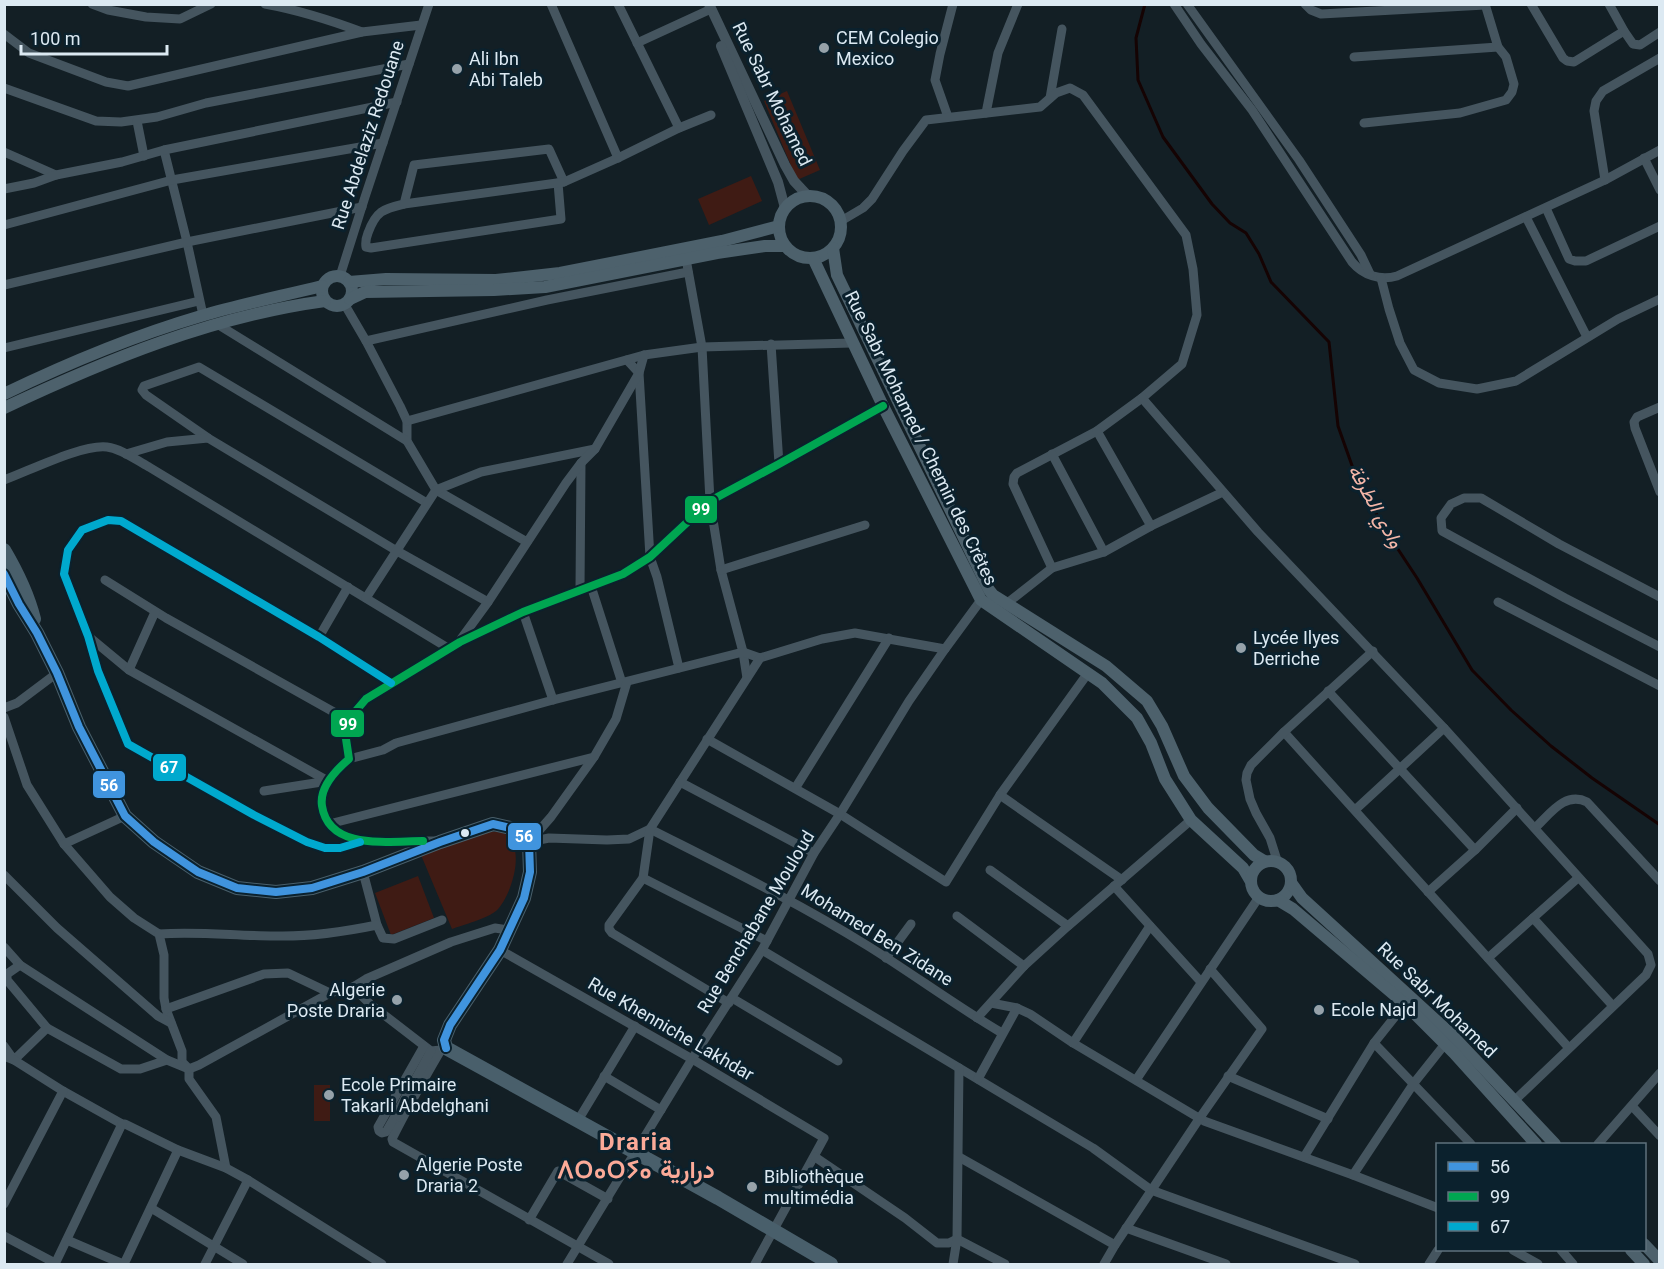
<svg xmlns="http://www.w3.org/2000/svg" width="1664" height="1269" viewBox="0 0 1664 1269" font-family="Roboto,Vazirmatn,'Noto Sans Tifinagh',sans-serif">
  <style>
    .green { fill: #3f1b14 }
    .lines { fill: none; stroke-linecap: round; stroke-linejoin: round }
    .stream { stroke: #150303; stroke-width: 3 }
    .minor { stroke: #45555f; stroke-width: 9 }
    .tertiary { stroke: #45555f; stroke-width: 10 }
    .secondary { stroke: #4d616c; stroke-width: 12 }
    .primary { stroke: #495f6b; stroke-width: 14 }
    .bus-1-casing { stroke: #0b212d; stroke-width: 12 }
    .bus-2-casing { stroke: #0b212d; stroke-width: 12 }
    .bus-3-casing { stroke: #0b212d; stroke-width: 12 }
    .bus-1 { stroke: #4094de; stroke-width: 8 }
    .bus-2 { stroke: #00a651; stroke-width: 8 }
    .bus-3 { stroke: #00a9ce; stroke-width: 8 }
    .poi-dot { fill: #96a2aa; stroke: #0b212d; stroke-width: 2 }
    .bus-dot { fill: #dce9f2; stroke: #0b212d; stroke-width: 2 }
    .labels { text-anchor: middle; stroke-width: 6; stroke-linejoin: round; paint-order: stroke }
    .poi-label { font-size: 18px; fill: #dce9f2; stroke: #0b212d; text-anchor: start }
    .street-label { font-size: 18px; fill: #dce9f2; stroke: #0b212d }
    .water-label { font-size: 20px; font-style: italic; fill: #f4b6a8; stroke: #0b212d }
    .district-label { font-size: 24px; font-weight: bold; letter-spacing: 1.5px; fill: #fbaa98; stroke: #0b212d }
    .line-badge { stroke: #0b212d; stroke-width: 2 }
    .badge-label { font-size: 16px; text-anchor: middle; font-weight: bold; fill: #fff }
  </style>
  <rect width="100%" height="100%" fill="#131f25"/>
  <g class="green">
    <polygon points="787,91 820,170 797,180 764,101"/>
    <polygon points="751,176 762,201 709,225 698,199"/>
    <path d="M482 831C489 832 499 831 505 834 527 848 511 897 496 911 488 918 463 925 452 929L421 855Z"/>
    <polygon points="418,876 434,918 391,935 375,893"/>
    <rect x="314" y="1085" width="16" height="36"/>
  </g>
  <g class="lines">
    <polyline class="stream" points="1145,4 1136,38 1138,80 1163,137 1212,204 1230,223 1246,233 1259,254 1271,282 1329,342 1338,426 1355,474 1384,528 1417,578 1472,670 1511,710 1551,746 1592,778 1660,825"/>
    <g class="minor">
      <polyline points="92,4 108,10 146,17 180,19 211,4"/>
      <path d="M265 4C298 10 330 20 362 32"/>
      <polyline points="551,4 618,158"/>
      <polyline points="618,4 679,128"/>
      <path d="M1174 4 1201 44 1252 110 1352 262C1363 275 1380 281 1397 276L1605 180 1660 150"/>
      <polyline points="1187,4 1299,160 1361,255 1370,274"/>
      <polyline points="1305,4 1311,10 1321,14 1485,5"/>
      <polyline points="1531,4 1563,58 1567,61 1574,62 1624,31"/>
      <polyline points="1609,4 1624,31 1633,44 1640,45 1660,32"/>
      <polyline points="4,34 29,53 106,82 128,86 362,32 421,25"/>
      <polyline points="637,43 711,9"/>
      <polyline points="1354,57 1498,47"/>
      <polyline points="4,88 96,121 121,122 157,117 206,103 409,64"/>
      <polyline points="1050,98 1062,29"/>
      <polyline points="986,113 998,53 1018,4"/>
      <polyline points="948,117 935,80 940,54 953,4"/>
      <polyline points="137,121 144,156"/>
      <polyline points="1364,123 1460,113 1506,100 1512,92 1514,84 1506,57 1498,47 1485,4"/>
      <polyline points="164,150 187,242 203,315"/>
      <polyline points="4,152 56,175"/>
      <polyline points="1644,158 1660,190"/>
      <polyline points="1605,180 1594,111 1596,101 1603,91 1660,58"/>
      <path d="M558 183 561 219 371 248 366 247C365 241 366 238 368 233 376 211 383 209 404 204L414 165 549 149 564 182"/>
      <polyline points="4,189 34,183 56,175 122,162 164,150 397,102"/>
      <polyline points="404,204 564,182 618,158 679,128 711,115"/>
      <polyline points="1546,208 1569,259 1575,261 1586,261 1660,226"/>
      <polyline points="1526,217 1587,337"/>
      <polyline points="841,221 863,208 872,199 903,151 926,120 1040,107 1056,93 1070,88 1083,95 1186,235 1193,269 1197,315 1182,364 1142,398 1097,431 1017,473 1014,477 1013,484 1052,568"/>
      <polyline points="4,225 172,180 383,143"/>
      <polyline points="686,259 702,347 710,501 721,570 743,652 747,678"/>
      <polyline points="340,276 365,197 429,4"/>
      <polyline points="1381,278 1389,309 1400,343 1414,370 1439,383 1477,389 1516,381 1618,319 1660,299"/>
      <polyline points="4,285 187,242 362,207"/>
      <polyline points="345,305 366,341 400,406 407,421 407,441 436,490 527,542"/>
      <polyline points="217,324 407,441"/>
      <polyline points="366,341 547,300 688,272"/>
      <polyline points="771,344 779,464"/>
      <polyline points="4,348 199,301"/>
      <polyline points="627,360 639,373 650,557 657,577 679,668"/>
      <polyline points="1142,398 1258,532 1444,728 1648,954 1651,965 1646,975 1514,1101"/>
      <polyline points="1660,407 1637,417 1634,422 1635,428 1660,492"/>
      <polyline points="407,421 644,355 702,347 852,343"/>
      <polyline points="1097,431 1151,526"/>
      <polyline points="208,438 146,395 142,390 144,386 199,367 427,503"/>
      <polyline points="126,454 167,442 208,438 397,551 488,602"/>
      <polyline points="1052,454 1104,552"/>
      <path d="M4 480C29 471 82 444 107 447 122 449 136 460 149 467L448 648"/>
      <polyline points="721,570 865,525"/>
      <polyline points="105,580 166,618 348,720"/>
      <polyline points="591,586 622,683"/>
      <polyline points="580,590 581,463"/>
      <polyline points="1660,597 1559,544 1481,498 1464,498 1451,504 1441,518 1442,531 1565,598 1660,647"/>
      <polyline points="366,598 436,490 481,472 595,449"/>
      <polyline points="1498,602 1660,686"/>
      <polyline points="1006,604 1052,568 1104,552 1151,526 1223,492"/>
      <polyline points="523,612 553,700"/>
      <polyline points="88,636 129,670 328,781"/>
      <polyline points="319,637 348,587"/>
      <polyline points="461,639 488,602 566,483 581,463 595,449 639,373 644,355"/>
      <polyline points="129,670 155,612"/>
      <polyline points="1328,691 1475,850"/>
      <polyline points="4,708 17,703 57,673"/>
      <polyline points="4,717 27,785 64,844 110,897 134,918 159,934 164,955 164,998 166,1009 182,1051 182,1062 189,1069 189,1079 216,1117 226,1168"/>
      <polyline points="1284,732 1569,1048"/>
      <polyline points="707,739 840,814 946,882 1000,795 1088,673"/>
      <polyline points="349,759 383,750 396,743 553,700 743,652 760,658 822,639 855,633 945,649"/>
      <polyline points="680,782 814,853"/>
      <polyline points="796,787 889,638"/>
      <polyline points="264,791 328,781"/>
      <polyline points="1000,795 1122,880"/>
      <polyline points="1355,810 1444,728"/>
      <polyline points="329,824 594,757"/>
      <path d="M1535 828C1550 814 1565 791 1587 802L1660 881"/>
      <polyline points="363,841 340,848 325,848 307,842 254,815 128,744 98,671 88,636 64,574 68,550 82,530 108,520 121,521 319,637 391,683"/>
      <path d="M435 841C421 841 407 841 392 841 368 841 328 842 323 810 319 788 334 772 349 759L346 739 348 720 366 699 460 642 523 612 623 574 650 557 710 501 779 464 883 406"/>
      <path d="M529 842 549 838 607 840 629 839 650 829C723 866 797 902 868 946 913 974 956 1006 1002 1033"/>
      <polyline points="529,842 551,817 594,757 616,719 627,682"/>
      <polyline points="64,844 125,816"/>
      <polyline points="1277,860 1270,838 1256,813 1250,799 1246,780 1247,773 1251,765 1284,732 1373,651"/>
      <polyline points="990,870 1068,926"/>
      <polyline points="363,872 377,925 383,938 394,939 442,920"/>
      <polyline points="4,875 57,928 158,1016 171,1023"/>
      <polyline points="643,878 767,941"/>
      <polyline points="1114,886 1201,982"/>
      <polyline points="1428,892 1475,850 1517,808"/>
      <polyline points="957,916 1024,966"/>
      <polyline points="1533,918 1578,878"/>
      <path d="M159 934C198 931 236 936 275 936 310 937 343 932 377 925"/>
      <polyline points="4,947 20,965 167,1060 189,1069 199,1065 330,993 353,987 366,979 451,942 495,928 508,930"/>
      <polyline points="500,950 692,1059 824,1138 755,1264"/>
      <polyline points="762,950 1093,1148 1151,1190 1355,1264"/>
      <polyline points="886,958 911,924"/>
      <polyline points="1488,958 1533,918 1613,1006"/>
      <polyline points="20,965 7,974 7,980 47,1028 121,1069 140,1069 167,1060"/>
      <polyline points="353,987 370,1004 431,1051 441,1050"/>
      <polyline points="732,998 838,1061"/>
      <polyline points="729,1003 612,933 609,929 609,925 643,878 650,829 760,658"/>
      <polyline points="991,1003 1017,1008 1030,1014 1073,1043 1204,1121 1353,1175 1438,1208"/>
      <polyline points="166,1009 264,974 288,973 330,993"/>
      <polyline points="977,1018 1024,966 1068,926 1191,820"/>
      <polyline points="1073,1043 1150,926"/>
      <polyline points="1374,1043 1471,1144"/>
      <polyline points="4,1046 14,1060 47,1028"/>
      <path d="M446 1048 441 1050C424 1079 407 1109 392 1139L393 1142 609 1264"/>
      <polyline points="4,1056 14,1060 63,1091 122,1124 125,1124 178,1150 226,1168 248,1180 382,1264"/>
      <polyline points="604,1076 661,1110"/>
      <polyline points="1228,1076 1328,1119"/>
      <polyline points="978,1079 1017,1008"/>
      <polyline points="1136,1080 1259,897"/>
      <polyline points="1632,1106 1660,1136"/>
      <polyline points="398,1111 386,1132 382,1133 379,1131 378,1127 424,1046"/>
      <polyline points="400,1117 398,1111 431,1051"/>
      <polyline points="577,1122 635,1026"/>
      <polyline points="1598,1144 1660,1073"/>
      <polyline points="815,1157 905,1218 937,1243 949,1243 957,1239"/>
      <polyline points="959,1157 1115,1245"/>
      <polyline points="1304,1157 1374,1043 1405,1004"/>
      <polyline points="1353,1175 1414,1083 1445,1044"/>
      <polyline points="4,1204 63,1091"/>
      <polyline points="151,1208 243,1264"/>
      <polyline points="529,1220 558,1171 608,1199"/>
      <polyline points="1126,1228 1226,1264"/>
      <polyline points="4,1236 55,1263"/>
      <polyline points="957,1239 1005,1264"/>
      <polyline points="67,1240 123,1264"/>
      <polyline points="1513,1250 1538,1264"/>
      <polyline points="1561,1250 1573,1264"/>
      <polyline points="55,1264 122,1124"/>
      <polyline points="124,1264 178,1150"/>
      <polyline points="205,1264 248,1180"/>
      <polyline points="567,1264 692,1059 762,950 814,853 840,814 909,701 945,649 981,600"/>
      <polyline points="953,1264 957,1239 959,1068"/>
      <polyline points="1104,1264 1115,1245 1199,1119 1262,1029 1210,969"/>
      <polyline points="1429,1264 1438,1250"/>
    </g>
    <g class="tertiary">
      <polyline points="709,4 785,165 794,181 808,196"/>
      <polyline points="721,46 778,182 785,208"/>
    </g>
    <g class="secondary">
      <circle cx="810" cy="227" r="31"/>
      <polyline points="833,248 837,275 989,590 993,595 1106,666 1147,701 1162,726 1184,776 1208,808 1254,855 1264,861"/>
      <polyline points="813,258 883,406 981,600 1102,683 1137,718 1151,743 1165,779 1191,820 1243,868 1250,880"/>
      <circle cx="337" cy="291" r="15"/>
      <polyline points="349,282 386,279 496,280 560,273 722,241 779,226"/>
      <polyline points="350,299 365,292 494,290 545,287 717,253 765,246 785,246"/>
      <path d="M4 394C68 363 133 336 201 316 241 304 282 296 322 286"/>
      <path d="M4 408C106 360 213 316 325 301"/>
      <circle cx="1271" cy="881" r="20"/>
      <polyline points="1292,884 1302,898 1452,1035 1555,1144"/>
      <polyline points="1278,900 1293,909 1405,1004 1454,1053 1536,1144"/>
      <polyline points="1644,1244 1660,1261"/>
      <polyline points="1631,1250 1644,1264"/>
    </g>
    <g class="primary">
      <path d="M4 550C17 572 28 595 34 619"/>
      <polyline points="4,574 19,604 37,633 57,673 79,727 125,816 154,842 198,872 237,888 276,892 312,888 363,872 440,842 493,824 515,829 524,836 529,842 530,872 524,898 500,950 450,1025 444,1040 446,1048 718,1198 831,1264"/>
    </g>
    <defs>
      <polyline id="bus-1" points="4,574 19,604 37,633 57,673 79,727 125,816 154,842 198,872 237,888 276,892 312,888 363,872 440,842 493,824 515,829 524,836 529,842 530,872 524,898 500,950 450,1025 444,1040 446,1048"/>
      <path id="bus-2" d="M423 841C389 841 329 851 322 806 319 787 336 770 349 759L346 739 348 720 366 699 460 642 523 612 623 574 650 557 710 501 779 464 883 406"/>
      <polyline id="bus-3" points="360,842 340,848 325,848 307,842 254,815 128,744 98,671 88,636 64,574 68,550 82,530 108,520 121,521 319,637 391,683"/>
    </defs>
    <use href="#bus-1" class="bus-1-casing"/>
    <use href="#bus-2" class="bus-2-casing"/>
    <use href="#bus-3" class="bus-3-casing"/>
    <use href="#bus-1" class="bus-1"/>
    <use href="#bus-2" class="bus-2"/>
    <use href="#bus-3" class="bus-3"/>
  </g>
  <g class="poi-dot">
    <circle cx="824" cy="48" r="6"/>
    <circle cx="457" cy="69" r="6"/>
    <circle cx="1241" cy="648" r="6"/>
    <circle cx="397" cy="1000" r="6"/>
    <circle cx="1319" cy="1010" r="6"/>
    <circle cx="329" cy="1095" r="6"/>
    <circle cx="404" cy="1175" r="6"/>
    <circle cx="752" cy="1187" r="6"/>
  </g>
  <circle class="bus-dot" cx="465" cy="833" r="5"/>
  <g class="labels">
    <g class="poi-label">
      <text x="836" y="44">CEM Colegio<tspan x="836" dy="21">Mexico</tspan></text>
      <text x="469" y="65">Ali Ibn<tspan x="469" dy="21">Abi Taleb</tspan></text>
      <text x="1253" y="644">Lycée Ilyes<tspan x="1253" dy="21">Derriche</tspan></text>
      <text x="385" y="996" text-anchor="end">Algerie<tspan x="385" dy="21">Poste Draria</tspan></text>
      <text x="1331" y="1016">Ecole Najd</text>
      <text x="341" y="1091">Ecole Primaire<tspan x="341" dy="21">Takarli Abdelghani</tspan></text>
      <text x="416" y="1171">Algerie Poste<tspan x="416" dy="21">Draria 2</tspan></text>
      <text x="764" y="1183">Bibliothèque<tspan x="764" dy="21">multimédia</tspan></text>
    </g>
    <g class="street-label">
      <text transform="translate(772 94) rotate(64)" y="6">Rue Sabr Mohamed</text>
      <text transform="translate(368 135) rotate(-72)" y="6">Rue Abdelaziz Redouane</text>
      <text transform="translate(921 438) rotate(64)" y="6">Rue Sabr Mohamed / Chemin des Crêtes</text>
      <text transform="translate(756 922) rotate(-59)" y="6">Rue Benchabane Mouloud</text>
      <text transform="translate(877 935) rotate(32)" y="6">Mohamed Ben Zidane</text>
      <text transform="translate(1437 1000) rotate(44)" y="6">Rue Sabr Mohamed</text>
      <text transform="translate(671 1029) rotate(30)" y="6">Rue Khenniche Lakhdar</text>
    </g>
    <g class="water-label">
      <text transform="translate(1376 506) rotate(61)" y="7">وادي الطرفة</text>
    </g>
    <g class="district-label">
      <text x="636" y="1150">Draria<tspan x="636" dy="28">ⴷⵔⴰⵔⵢⴰ درارية</tspan></text>
    </g>
  </g>
  <g class="line-badge">
    <rect x="684" y="495" width="34" height="29" rx="6" fill="#00a651"/>
    <rect x="330" y="709" width="35" height="29" rx="6" fill="#00a651"/>
    <rect x="152" y="753" width="35" height="29" rx="6" fill="#00a9ce"/>
    <rect x="92" y="770" width="34" height="29" rx="6" fill="#4094de"/>
    <rect x="507" y="822" width="35" height="29" rx="6" fill="#4094de"/>
  </g>
  <g class="badge-label">
    <text x="701" y="515">99</text>
    <text x="348" y="730">99</text>
    <text x="169" y="773">67</text>
    <text x="109" y="791">56</text>
    <text x="524" y="842">56</text>
  </g>
  <rect width="1664" height="1269" fill="none" stroke="#dce9f2" stroke-width="12"/>
  <rect x="1436" y="1143" width="210" height="108" fill="#0b212d" stroke="#5f717c" stroke-width="1.5"/>
  <rect x="1448" y="1162" width="30" height="9" fill="#4094de" stroke="#5f717c" stroke-width="1.5"/>
  <text x="1490" y="1173" font-size="18" fill="#dce9f2">56</text>
  <rect x="1448" y="1192" width="30" height="9" fill="#00a651" stroke="#5f717c" stroke-width="1.5"/>
  <text x="1490" y="1203" font-size="18" fill="#dce9f2">99</text>
  <rect x="1448" y="1222" width="30" height="9" fill="#00a9ce" stroke="#5f717c" stroke-width="1.5"/>
  <text x="1490" y="1233" font-size="18" fill="#dce9f2">67</text>
  <path d="M21 45v9h146v-9" fill="none" stroke="#dce9f2" stroke-width="3"/>
  <text x="30" y="45" font-size="18" fill="#dce9f2" stroke="#0b212d" stroke-width="4.5" paint-order="stroke">100 m</text>
</svg>
